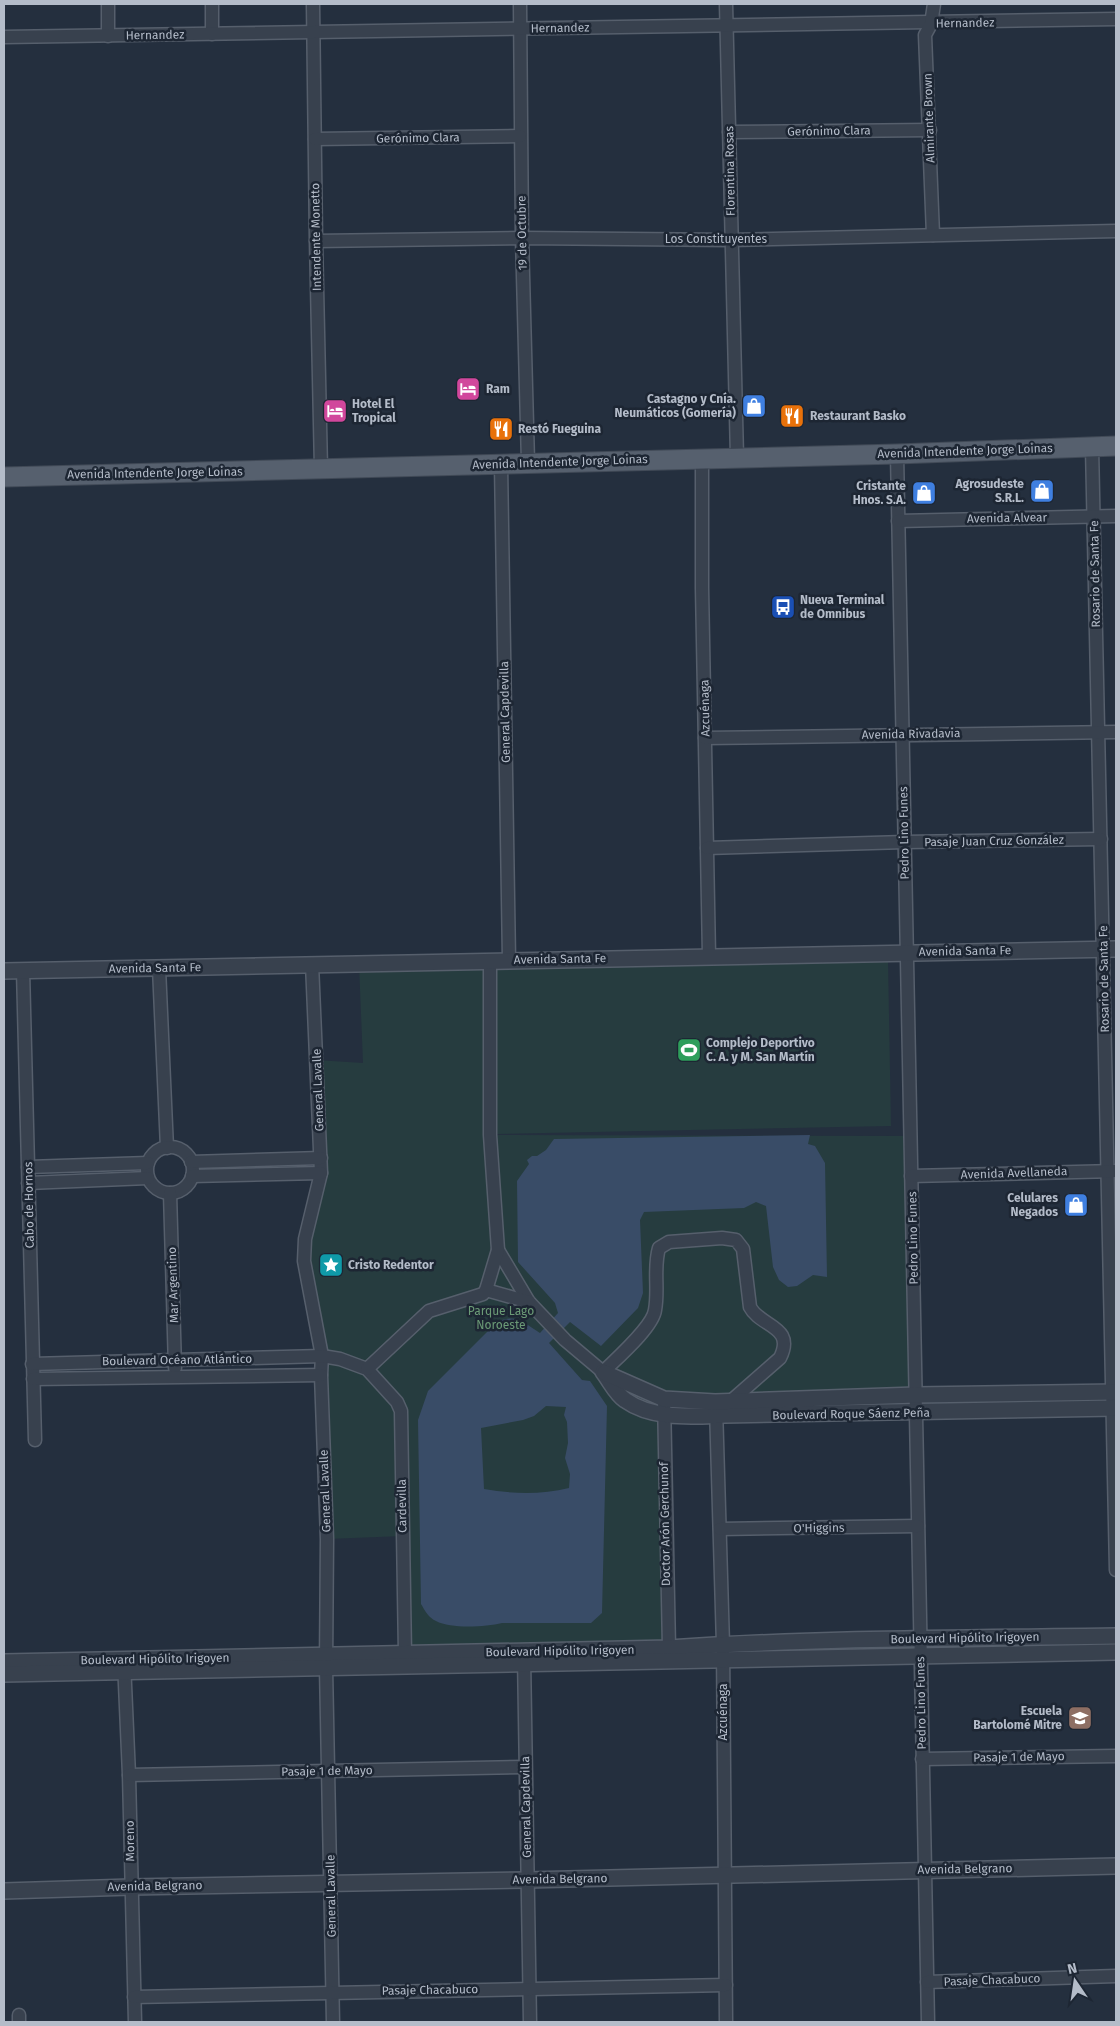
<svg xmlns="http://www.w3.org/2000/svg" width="1120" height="2026" viewBox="0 0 1120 2026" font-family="'Fira Sans',sans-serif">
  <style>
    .green { fill: #263c3f }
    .water { fill: #394c67; fill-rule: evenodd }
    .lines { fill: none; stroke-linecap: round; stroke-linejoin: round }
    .minor-casing { stroke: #565f6c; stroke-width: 15 }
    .tertiary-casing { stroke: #565f6c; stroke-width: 18 }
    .primary-casing { stroke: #414a57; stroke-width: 21 }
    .minor { stroke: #38414e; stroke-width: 12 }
    .tertiary { stroke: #38414e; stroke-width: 15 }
    .primary { stroke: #56606e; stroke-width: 19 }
    .labels { text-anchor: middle; stroke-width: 5; stroke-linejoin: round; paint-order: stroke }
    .street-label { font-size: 12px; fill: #b4bcc9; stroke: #1d2633 }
    .poi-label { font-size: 12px; font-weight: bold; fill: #b4bcc9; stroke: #1d2633; text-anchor: start }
    .park-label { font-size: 12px; fill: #6b9a76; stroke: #1d2633 }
  </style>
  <rect width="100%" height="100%" fill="#242f3e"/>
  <g class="green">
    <polygon points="888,960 891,1126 497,1134 494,968"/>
    <polygon points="490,961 490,1135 911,1136 916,1395 664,1399 669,1646 1116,1636 1116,1652 405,1654 403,1536 327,1539 321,1375 304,1261 318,1186 316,1060 363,1063 359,964"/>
  </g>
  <path class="water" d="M810 1135 808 1144 815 1146 825 1163 827 1277 813 1275 797 1286 788 1287 779 1280 773 1267 766 1206 756 1202 744 1208 644 1212 640 1220 643 1293 638 1308 601 1346 570 1322 549 1343 582 1380 590 1381 607 1406 602 1613 591 1623H502C485 1627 451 1629 436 1621 429 1618 425 1611 421 1604L418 1420 428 1391 497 1322C516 1313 524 1323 540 1333L558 1313 555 1303 518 1262 517 1181 529 1164 527 1160 532 1156H537L546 1150 554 1139ZM546 1406 566 1407 564 1415 567 1422 568 1443 565 1458 570 1474 569 1488C541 1495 512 1494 484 1489L481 1428 523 1420 534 1416Z"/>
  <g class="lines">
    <defs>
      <g id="minor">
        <polyline points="108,4 108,36"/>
        <polyline points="212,4 212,34"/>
        <polyline points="313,4 316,241 321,469"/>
        <polyline points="520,4 522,238 528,462"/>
        <polyline points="726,4 737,457"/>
        <polyline points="4,37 1116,19"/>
        <polyline points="729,132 930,130"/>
        <polyline points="315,139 520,136"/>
        <polyline points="933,235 925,35 931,24 934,4"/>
        <polyline points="316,241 522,238 731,240 1116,231"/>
        <polyline points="1092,447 1116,1570"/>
        <polyline points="897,454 928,2022"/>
        <polyline points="702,459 702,588 709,956"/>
        <polyline points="501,464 509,960"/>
        <polyline points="898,521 1116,516"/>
        <polyline points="705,738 1116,732"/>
        <polyline points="707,848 905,842 1101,839"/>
        <polyline points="312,964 321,1173 305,1239 304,1261 322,1356 321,1375 327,1539 326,1667 333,2022"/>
        <polyline points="159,968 167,1148"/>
        <polyline points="23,970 35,1440"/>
        <circle cx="170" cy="1170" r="23"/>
        <polyline points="191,1162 321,1158"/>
        <polyline points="28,1167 148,1163"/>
        <polyline points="192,1176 321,1173"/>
        <polyline points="911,1176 1116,1171"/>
        <polyline points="28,1183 148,1178"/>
        <polyline points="170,1193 175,1368"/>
        <path d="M498 1250 529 1302 565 1340 603 1372C616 1359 653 1327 655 1310 659 1289 653 1268 659 1248L669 1242 722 1238 736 1240 743 1249 750 1307C760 1327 796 1326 780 1358L731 1401"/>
        <polyline points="486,1290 529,1302"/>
        <polyline points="32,1364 322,1356 340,1359 367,1369 397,1402 401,1411 405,1654"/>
        <polyline points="367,1369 429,1311 483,1294 486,1290 498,1250 490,1135 490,961"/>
        <polyline points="33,1379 321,1375"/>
        <polyline points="664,1399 669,1648"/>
        <polyline points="716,1407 723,1645 726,2022"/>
        <polyline points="720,1529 918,1526"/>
        <polyline points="524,1656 530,2022"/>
        <polyline points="124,1662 129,1775 135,2022"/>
        <polyline points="922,1759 1116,1756"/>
        <polyline points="129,1775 525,1767"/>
        <polyline points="927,1982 1116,1976"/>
        <polyline points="134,1997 726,1985"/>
        <polyline points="19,2015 19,2022"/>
      </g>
      <g id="tertiary">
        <polyline points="4,971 1116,949"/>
        <path d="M603 1372C610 1381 616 1394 625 1400 653 1420 692 1416 725 1415L1116 1408"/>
        <polyline points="605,1373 664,1399 715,1402 916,1395 1116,1392"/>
        <path d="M4 1662 669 1648C818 1638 967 1638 1116 1636"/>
        <polyline points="4,1674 1116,1652"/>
        <polyline points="4,1891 131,1887 527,1880 1116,1866"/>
      </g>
      <polyline id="primary" points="4,477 897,454 1116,446"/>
    </defs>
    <use href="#minor" class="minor-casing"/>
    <use href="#tertiary" class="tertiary-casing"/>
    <use href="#primary" class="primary-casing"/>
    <use href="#minor" class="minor"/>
    <use href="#tertiary" class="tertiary"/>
    <use href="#primary" class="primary"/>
  </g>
  <defs>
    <symbol id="hotel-square" viewBox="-11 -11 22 22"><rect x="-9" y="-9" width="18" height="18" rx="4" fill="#d1479c" stroke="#1d2633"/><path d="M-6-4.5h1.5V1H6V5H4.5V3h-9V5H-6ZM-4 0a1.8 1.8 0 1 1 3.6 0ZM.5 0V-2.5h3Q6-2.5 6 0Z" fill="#fff"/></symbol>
    <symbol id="shop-square" viewBox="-11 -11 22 22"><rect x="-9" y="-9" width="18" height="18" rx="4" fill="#3f7fe0" stroke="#1d2633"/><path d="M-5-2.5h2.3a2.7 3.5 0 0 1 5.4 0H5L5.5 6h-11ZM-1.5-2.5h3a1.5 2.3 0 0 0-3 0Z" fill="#fff"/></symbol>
    <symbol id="restaurant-square" viewBox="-11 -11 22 22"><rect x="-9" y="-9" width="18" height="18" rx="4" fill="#e8710a" stroke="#1d2633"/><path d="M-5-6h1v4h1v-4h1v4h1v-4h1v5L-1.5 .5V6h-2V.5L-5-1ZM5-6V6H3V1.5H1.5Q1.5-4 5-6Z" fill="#fff"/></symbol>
    <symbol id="bus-square" viewBox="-11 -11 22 22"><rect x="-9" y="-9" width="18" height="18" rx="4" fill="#1a4fb4" stroke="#1d2633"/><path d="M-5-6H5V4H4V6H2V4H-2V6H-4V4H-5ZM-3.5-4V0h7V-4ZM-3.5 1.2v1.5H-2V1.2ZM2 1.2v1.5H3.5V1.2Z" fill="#fff"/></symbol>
    <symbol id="stadium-square" viewBox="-11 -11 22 22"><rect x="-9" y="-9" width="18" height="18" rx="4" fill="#2e9e5b" stroke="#1d2633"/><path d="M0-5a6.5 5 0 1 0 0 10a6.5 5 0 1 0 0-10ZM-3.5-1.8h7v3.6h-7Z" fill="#fff"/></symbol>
    <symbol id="sight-square" viewBox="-11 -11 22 22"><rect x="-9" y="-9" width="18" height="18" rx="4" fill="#0f9aa8" stroke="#1d2633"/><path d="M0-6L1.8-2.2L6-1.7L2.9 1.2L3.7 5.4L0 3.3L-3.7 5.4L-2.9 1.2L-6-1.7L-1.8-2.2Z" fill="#fff"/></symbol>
    <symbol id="school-square" viewBox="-11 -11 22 22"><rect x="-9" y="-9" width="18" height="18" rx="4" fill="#8d6e63" stroke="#1d2633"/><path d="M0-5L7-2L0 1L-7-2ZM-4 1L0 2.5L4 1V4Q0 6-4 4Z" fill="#fff"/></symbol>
  </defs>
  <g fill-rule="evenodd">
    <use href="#hotel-square" x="454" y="375" width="28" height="28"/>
    <use href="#shop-square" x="740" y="392" width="28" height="28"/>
    <use href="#hotel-square" x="321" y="397" width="28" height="28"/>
    <use href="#restaurant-square" x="778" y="402" width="28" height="28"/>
    <use href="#restaurant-square" x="487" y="415" width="28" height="28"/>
    <use href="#shop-square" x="1028" y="477" width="28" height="28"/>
    <use href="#shop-square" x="910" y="479" width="28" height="28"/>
    <use href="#bus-square" x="769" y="593" width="28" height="28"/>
    <use href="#stadium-square" x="675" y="1036" width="28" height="28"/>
    <use href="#shop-square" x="1062" y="1191" width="28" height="28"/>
    <use href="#sight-square" x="317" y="1251" width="28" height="28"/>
    <use href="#school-square" x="1066" y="1704" width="28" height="28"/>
  </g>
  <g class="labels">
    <g class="street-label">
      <text transform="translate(965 23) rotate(-1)" y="4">Hernandez</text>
      <text transform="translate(560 28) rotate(-1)" y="4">Hernandez</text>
      <text transform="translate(155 35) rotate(-1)" y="4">Hernandez</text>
      <text transform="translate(929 118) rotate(-92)" y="4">Almirante Brown</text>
      <text transform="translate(829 131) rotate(-1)" y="4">Gerónimo Clara</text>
      <text transform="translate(418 138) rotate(-1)" y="4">Gerónimo Clara</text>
      <text transform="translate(730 171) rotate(-91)" y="4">Florentina Rosas</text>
      <text transform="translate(522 233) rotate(-91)" y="4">19 de Octubre</text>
      <text transform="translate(316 237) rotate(-91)" y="4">Intendente Monetto</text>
      <text x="716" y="243">Los Constituyentes</text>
      <text transform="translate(965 451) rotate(-2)" y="4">Avenida Intendente Jorge Loinas</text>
      <text transform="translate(560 462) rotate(-2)" y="4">Avenida Intendente Jorge Loinas</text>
      <text transform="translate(155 473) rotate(-1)" y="4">Avenida Intendente Jorge Loinas</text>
      <text transform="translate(1007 518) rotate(-1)" y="4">Avenida Alvear</text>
      <text transform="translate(1095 574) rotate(-91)" y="4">Rosario de Santa Fe</text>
      <text transform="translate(705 708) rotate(-91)" y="4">Azcuénaga</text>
      <text transform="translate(505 712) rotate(-91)" y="4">General Capdevilla</text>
      <text transform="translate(911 734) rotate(-1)" y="4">Avenida Rivadavia</text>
      <text transform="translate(904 833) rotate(-91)" y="4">Pedro Lino Funes</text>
      <text transform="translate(994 841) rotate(-1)" y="4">Pasaje Juan Cruz González</text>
      <text transform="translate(965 951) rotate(-1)" y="4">Avenida Santa Fe</text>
      <text transform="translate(560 959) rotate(-1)" y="4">Avenida Santa Fe</text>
      <text transform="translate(155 968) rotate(-1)" y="4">Avenida Santa Fe</text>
      <text transform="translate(1104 979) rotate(-91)" y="4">Rosario de Santa Fe</text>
      <text transform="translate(318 1090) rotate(-92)" y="4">General Lavalle</text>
      <text transform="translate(1014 1173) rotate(-2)" y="4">Avenida Avellaneda</text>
      <text transform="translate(29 1205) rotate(-91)" y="4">Cabo de Hornos</text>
      <text transform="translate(913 1238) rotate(-91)" y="4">Pedro Lino Funes</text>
      <text transform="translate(173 1285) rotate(-92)" y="4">Mar Argentino</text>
      <text transform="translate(177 1360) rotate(-1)" y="4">Boulevard Océano Atlántico</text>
      <text transform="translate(851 1414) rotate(-1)" y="4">Boulevard Roque Sáenz Peña</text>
      <text transform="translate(325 1491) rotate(-92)" y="4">General Lavalle</text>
      <text transform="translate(402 1506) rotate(-91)" y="4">Cardevilla</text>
      <text transform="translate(665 1524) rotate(-91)" y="4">Doctor Arón Gerchunof</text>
      <text transform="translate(819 1528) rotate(-1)" y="4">O'Higgins</text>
      <text transform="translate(965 1638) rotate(-1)" y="4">Boulevard Hipólito Irigoyen</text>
      <text transform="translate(560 1651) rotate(-1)" y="4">Boulevard Hipólito Irigoyen</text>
      <text transform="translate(155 1659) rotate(-1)" y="4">Boulevard Hipólito Irigoyen</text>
      <text transform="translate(921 1703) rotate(-91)" y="4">Pedro Lino Funes</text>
      <text transform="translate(723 1712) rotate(-90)" y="4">Azcuénaga</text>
      <text transform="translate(1019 1757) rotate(-1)" y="4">Pasaje 1 de Mayo</text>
      <text transform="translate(327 1771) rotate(-1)" y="4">Pasaje 1 de Mayo</text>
      <text transform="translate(526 1807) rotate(-91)" y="4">General Capdevilla</text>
      <text transform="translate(130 1841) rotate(-91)" y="4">Moreno</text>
      <text transform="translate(965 1869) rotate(-1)" y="4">Avenida Belgrano</text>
      <text transform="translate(560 1879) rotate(-1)" y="4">Avenida Belgrano</text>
      <text transform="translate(155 1886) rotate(-1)" y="4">Avenida Belgrano</text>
      <text transform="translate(331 1896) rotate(-91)" y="4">General Lavalle</text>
      <text transform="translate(992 1980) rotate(-2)" y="4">Pasaje Chacabuco</text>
      <text transform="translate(430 1990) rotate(-1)" y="4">Pasaje Chacabuco</text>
    </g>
    <g class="poi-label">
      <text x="486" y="393">Ram</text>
      <text x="736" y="403" text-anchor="end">Castagno y Cnía.<tspan x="736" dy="14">Neumáticos (Gomería)</tspan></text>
      <text x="352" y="408">Hotel El<tspan x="352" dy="14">Tropical</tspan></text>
      <text x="810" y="420">Restaurant Basko</text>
      <text x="518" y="433">Restó Fueguina</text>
      <text x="1024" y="488" text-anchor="end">Agrosudeste<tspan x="1024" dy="14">S.R.L.</tspan></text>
      <text x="906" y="490" text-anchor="end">Cristante<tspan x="906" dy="14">Hnos. S.A.</tspan></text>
      <text x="800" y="604">Nueva Terminal<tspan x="800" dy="14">de Omnibus</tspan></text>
      <text x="706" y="1047">Complejo Deportivo<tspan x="706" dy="14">C. A. y M. San Martín</tspan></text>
      <text x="1058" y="1202" text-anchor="end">Celulares<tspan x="1058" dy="14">Negados</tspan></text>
      <text x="348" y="1269">Cristo Redentor</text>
      <text x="1062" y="1715" text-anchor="end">Escuela<tspan x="1062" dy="14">Bartolomé Mitre</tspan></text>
    </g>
    <g class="park-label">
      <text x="501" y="1315">Parque Lago<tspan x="501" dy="14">Noroeste</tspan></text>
    </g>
  </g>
  <rect width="1120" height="2026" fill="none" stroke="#b4bcc9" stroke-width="10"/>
  <g transform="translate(1075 1981) rotate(347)" stroke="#1d2633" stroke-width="4" paint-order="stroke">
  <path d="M0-4L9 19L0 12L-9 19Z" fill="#b4bcc9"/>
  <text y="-8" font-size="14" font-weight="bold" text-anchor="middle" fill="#b4bcc9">N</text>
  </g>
</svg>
